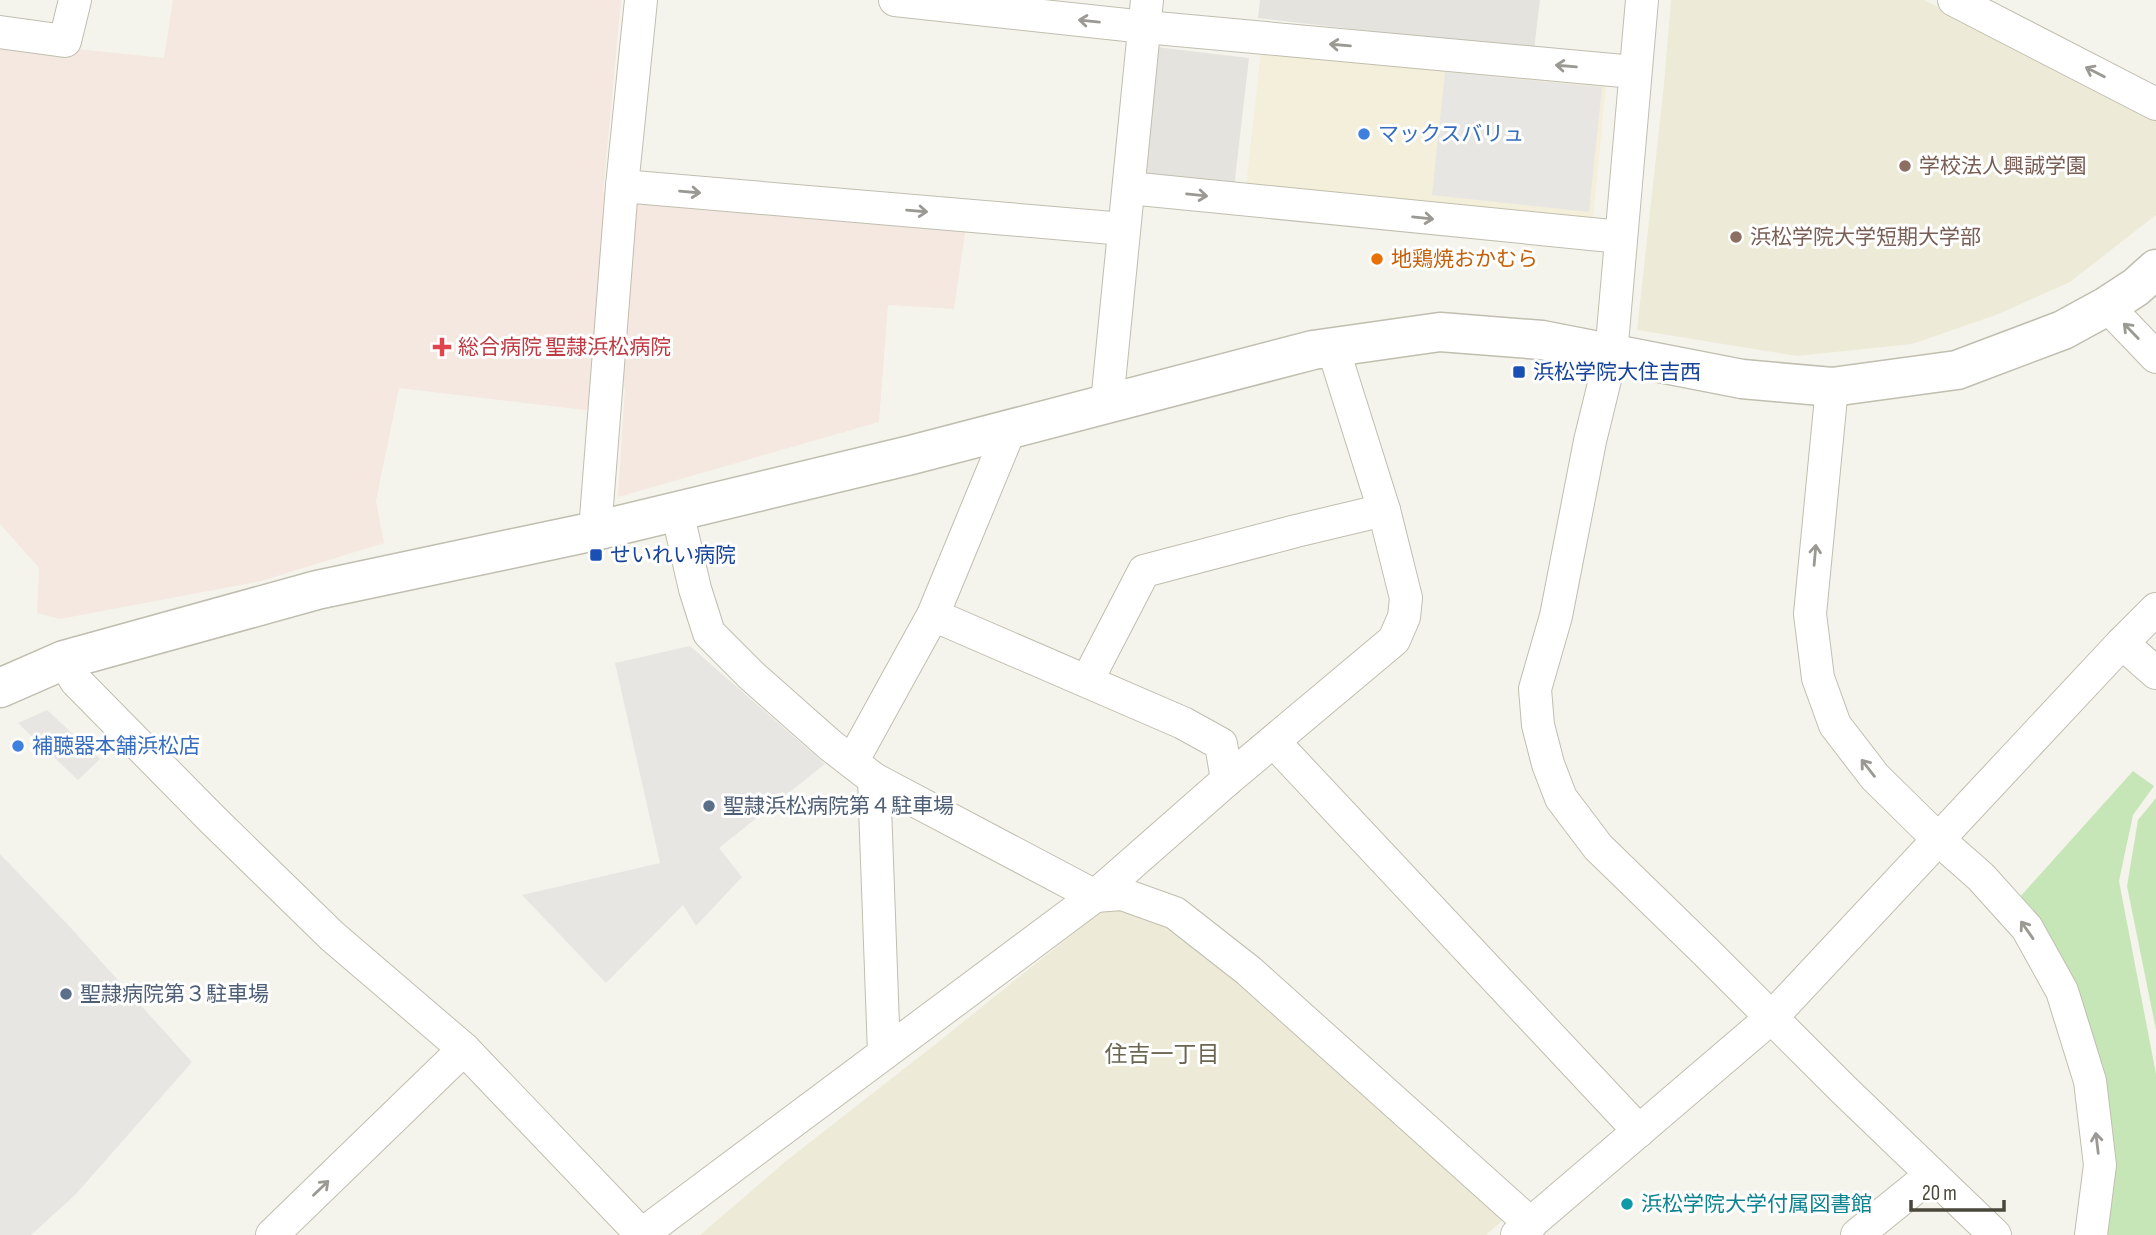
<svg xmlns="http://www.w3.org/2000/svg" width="2156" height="1235" viewBox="0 0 2156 1235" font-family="'Sofia Sans Condensed','Noto Sans JP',sans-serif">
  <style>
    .commercial { fill: #f4efda }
    .industrial { fill: #e5e3dd }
    .education { fill: #edebd7 }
    .medical { fill: #f4e8e1 }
    .green { fill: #c7e6b8 }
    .parking { fill: #e7e6e3 }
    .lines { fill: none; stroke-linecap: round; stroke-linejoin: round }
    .minor-casing { stroke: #c0beaf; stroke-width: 34 }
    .tertiary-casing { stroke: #c0beaf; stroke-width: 41 }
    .minor { stroke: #fff; stroke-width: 32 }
    .tertiary { stroke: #fff; stroke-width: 38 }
    .oneway { stroke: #9b9993 }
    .shop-dot { fill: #3f7fe0; stroke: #fff; stroke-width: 2.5 }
    .education-dot { fill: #8d6e63; stroke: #fff; stroke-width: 2.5 }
    .food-dot { fill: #e8710a; stroke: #fff; stroke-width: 2.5 }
    .health-dot { fill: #e0444e; stroke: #fff; stroke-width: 2.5 }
    .transit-dot { fill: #1a4fb4; stroke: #fff; stroke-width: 2.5 }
    .service-dot { fill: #5c6f8a; stroke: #fff; stroke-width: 2.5 }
    .culture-dot { fill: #0f9aa8; stroke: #fff; stroke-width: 2.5 }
    .labels { text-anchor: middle; stroke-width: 6; stroke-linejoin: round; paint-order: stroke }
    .shop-label { font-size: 21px; fill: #366cbe; stroke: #fff; text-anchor: start }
    .education-label { font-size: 21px; fill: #785e54; stroke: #fff; text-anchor: start }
    .food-label { font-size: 21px; fill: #c56008; stroke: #fff; text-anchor: start }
    .health-label { font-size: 21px; fill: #be3a42; stroke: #fff; text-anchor: start }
    .transit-label { font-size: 21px; fill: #164399; stroke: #fff; text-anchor: start }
    .service-label { font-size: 21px; fill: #4e5e75; stroke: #fff; text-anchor: start }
    .culture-label { font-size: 21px; fill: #0d838f; stroke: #fff; text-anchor: start }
    .neighbourhood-label { font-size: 23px; fill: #6b6652; stroke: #fff }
  </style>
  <rect width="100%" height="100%" fill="#f5f4ec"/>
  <polygon class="commercial" points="1261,51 1606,85 1593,219 1246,186"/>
  <g class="industrial">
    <polygon points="1260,0 1540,0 1534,50 1258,18"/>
    <polygon points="1156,47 1249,58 1234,188 1140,177"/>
  </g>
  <g class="education">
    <polygon points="1671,0 1924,0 2156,117 2156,215 2070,282 1996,315 1912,344 1797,356 1637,330 1664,84"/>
    <polygon points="1111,903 1174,918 1511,1213 1486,1235 700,1235 786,1161 937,1043"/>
  </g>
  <polygon class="medical" points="173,0 621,0 603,192 967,220 954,309 888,305 879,422 618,497 625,387 585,410 399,388 376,501 384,543 261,581 60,619 37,613 39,568 0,524 0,41 164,58"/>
  <g class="green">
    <polygon points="2133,771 2154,786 2133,815 2119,881 2156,1074 2156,1235 2103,1235 2112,1197 2018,899"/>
    <polygon points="2156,798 2156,1030 2127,886 2138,820"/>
  </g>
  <g class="parking">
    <polygon points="1445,72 1602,87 1589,212 1432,195"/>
    <polygon points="690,646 825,764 719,848 742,877 696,926 683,905 606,983 522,895 660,863 615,663"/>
    <polygon points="47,710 100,759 78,780 18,723"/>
    <polygon points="0,854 70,927 192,1062 76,1194 31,1235 0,1235"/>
  </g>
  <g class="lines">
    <defs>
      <g id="minor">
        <polyline points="895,0 1145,27 1634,72"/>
        <polyline points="1642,0 1611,355 1590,441 1556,616 1535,689 1538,725 1548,764 1561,798 1598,847 1706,952 1844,1090 1995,1235"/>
        <polyline points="1954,0 2156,104"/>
        <polyline points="0,32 65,41 75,0"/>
        <polyline points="622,186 1124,229"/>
        <polyline points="1129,188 1621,237"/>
        <polyline points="2107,306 2156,357"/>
        <polyline points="1832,387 1810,614 1818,678 1835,725 1875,777 1939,840 1981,877 2027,928 2062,991 2090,1081 2100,1165 2091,1235"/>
        <polyline points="1107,403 1147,0"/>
        <polyline points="677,511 695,589 709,633 752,676 830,745 874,779 1095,896 1122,894 1175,913 1249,971 1531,1224"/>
        <polyline points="595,531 622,186 641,0"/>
        <polyline points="933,615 1183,723 1221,744 1227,780"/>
        <polyline points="2122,643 2156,673"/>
        <polyline points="64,660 76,681 213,820 332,936 464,1049 642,1235"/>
        <polyline points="1087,681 1144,571 1296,531 1384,510"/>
        <polyline points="1274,742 1639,1131"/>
        <polyline points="852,762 933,615 1010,429"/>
        <polyline points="874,779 884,1053"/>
        <polyline points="272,1235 464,1049"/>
        <polyline points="641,1235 1095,896 1227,780 1394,640 1404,617 1406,598 1384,510 1333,348"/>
        <polyline points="1517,1235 1772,1017 2122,643 2156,609"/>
        <polyline points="1857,1235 1931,1175"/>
      </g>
      <polyline id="tertiary" points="0,688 64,660 317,590 595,531 911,455 1313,350 1440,332 1542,340 1742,379 1832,387 1957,370 2063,330 2107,306 2136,287 2156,269"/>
    </defs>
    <use href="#minor" class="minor-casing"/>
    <use href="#tertiary" class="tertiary-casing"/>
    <use href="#minor" class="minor"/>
    <use href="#tertiary" class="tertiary"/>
  </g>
  <defs><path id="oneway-shaft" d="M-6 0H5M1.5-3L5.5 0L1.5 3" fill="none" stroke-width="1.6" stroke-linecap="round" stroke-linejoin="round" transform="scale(1.75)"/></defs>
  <g class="oneway">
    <use href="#oneway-shaft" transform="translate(1089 21) rotate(-174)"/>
    <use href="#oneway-shaft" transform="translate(1340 45) rotate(-175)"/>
    <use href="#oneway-shaft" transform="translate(1566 66) rotate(-175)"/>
    <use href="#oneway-shaft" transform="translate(2095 72) rotate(-153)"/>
    <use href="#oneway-shaft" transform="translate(690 192) rotate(5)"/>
    <use href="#oneway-shaft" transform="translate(1197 195) rotate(6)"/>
    <use href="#oneway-shaft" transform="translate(917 211) rotate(5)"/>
    <use href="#oneway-shaft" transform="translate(1423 218) rotate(6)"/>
    <use href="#oneway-shaft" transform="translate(2131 331) rotate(-134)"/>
    <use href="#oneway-shaft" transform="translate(1815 555) rotate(-85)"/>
    <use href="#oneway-shaft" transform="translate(1868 768) rotate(-128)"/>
    <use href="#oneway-shaft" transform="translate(2027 930) rotate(-125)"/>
    <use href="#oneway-shaft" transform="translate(2097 1143) rotate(-97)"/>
    <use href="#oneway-shaft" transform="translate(321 1188) rotate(-44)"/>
  </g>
  <g class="shop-dot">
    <circle cx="1364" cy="134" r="7"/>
    <circle cx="18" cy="746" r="7"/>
  </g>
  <g class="education-dot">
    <circle cx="1905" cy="166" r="7"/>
    <circle cx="1736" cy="237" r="7"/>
  </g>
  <circle class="food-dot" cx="1377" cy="259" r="7"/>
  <path class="health-dot" d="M438.5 336.5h7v7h7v7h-7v7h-7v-7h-7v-7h7z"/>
  <g class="transit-dot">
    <rect x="1512" y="365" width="14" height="14" rx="3.5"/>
    <rect x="589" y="548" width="14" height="14" rx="3.5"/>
  </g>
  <g class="service-dot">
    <circle cx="709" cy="806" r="7"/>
    <circle cx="66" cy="994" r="7"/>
  </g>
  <circle class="culture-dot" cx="1627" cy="1204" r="7"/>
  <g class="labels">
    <g class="shop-label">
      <text x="1378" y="141">マックスバリュ</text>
      <text x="32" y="753">補聴器本舗浜松店</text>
    </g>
    <g class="education-label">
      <text x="1919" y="173">学校法人興誠学園</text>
      <text x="1750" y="244">浜松学院大学短期大学部</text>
    </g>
    <g class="food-label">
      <text x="1391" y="266">地鶏焼おかむら</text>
    </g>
    <g class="health-label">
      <text x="458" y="354">総合病院 聖隷浜松病院</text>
    </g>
    <g class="transit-label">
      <text x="1533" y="379">浜松学院大住吉西</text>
      <text x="610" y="562">せいれい病院</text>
    </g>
    <g class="service-label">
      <text x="723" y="813">聖隷浜松病院第４駐車場</text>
      <text x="80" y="1001">聖隷病院第３駐車場</text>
    </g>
    <g class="culture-label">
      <text x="1641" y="1211">浜松学院大学付属図書館</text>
    </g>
    <g class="neighbourhood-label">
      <text x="1162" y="1062">住吉一丁目</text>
    </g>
  </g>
  <path d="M1911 1200v10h93v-10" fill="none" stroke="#49463a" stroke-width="3.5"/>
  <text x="1922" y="1200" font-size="21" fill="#49463a" stroke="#ffffff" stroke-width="5" paint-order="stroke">20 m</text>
</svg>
